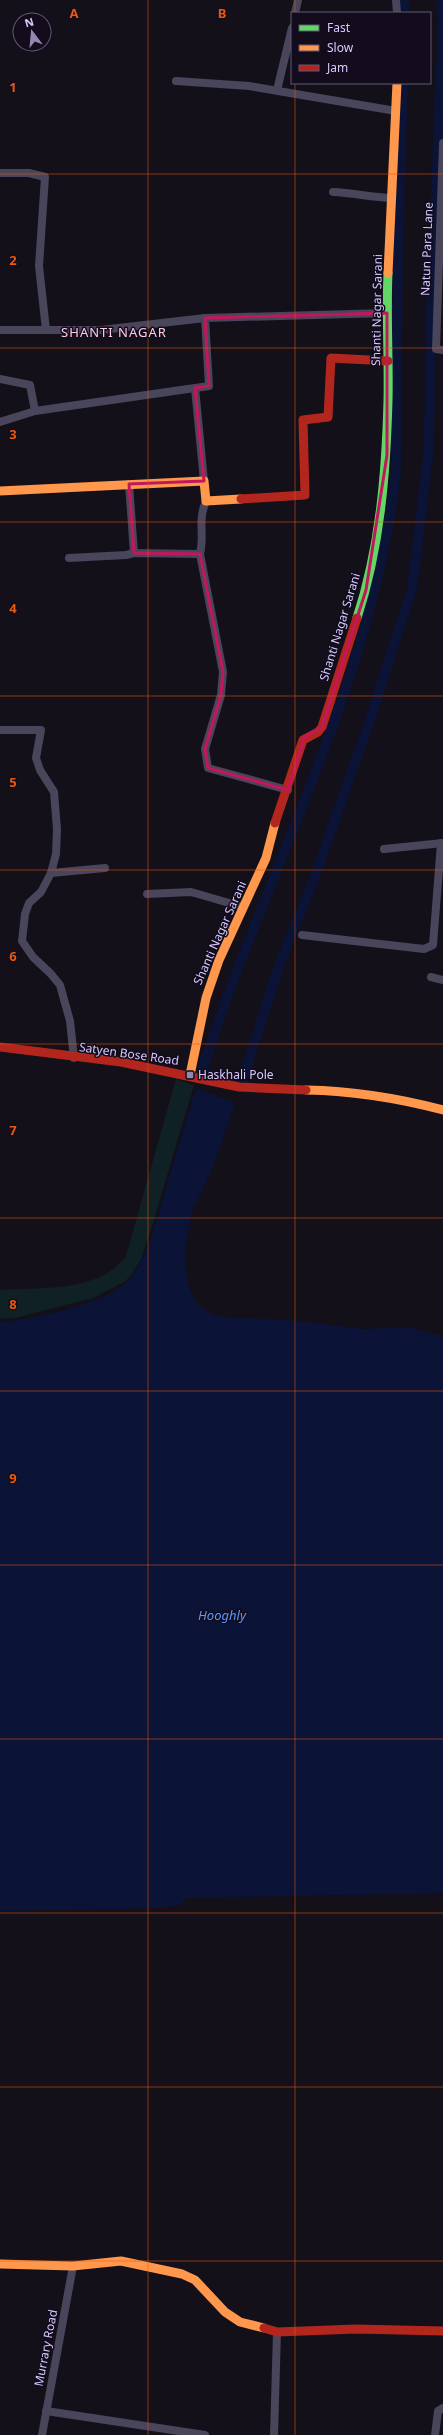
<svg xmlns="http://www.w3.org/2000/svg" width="443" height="2435" viewBox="0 0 443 2435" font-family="'Noto Sans',sans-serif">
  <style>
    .green { fill: #102125 }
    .water { fill: #0b1336 }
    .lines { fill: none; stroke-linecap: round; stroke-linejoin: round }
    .canal { stroke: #0b1336; stroke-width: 10 }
    .street { stroke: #49455a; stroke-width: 8 }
    .fast { stroke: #63d668; stroke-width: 9 }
    .slow { stroke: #ff974d; stroke-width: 9 }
    .jam { stroke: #b3261e; stroke-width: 9 }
    .marked { fill: none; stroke: #c2185b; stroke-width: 3; stroke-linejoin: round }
    .grid { fill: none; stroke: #e8590c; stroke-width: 1; stroke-opacity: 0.55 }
    .poi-dot { fill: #9389ae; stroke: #120c1d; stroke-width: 1.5 }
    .labels { text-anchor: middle; stroke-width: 3; stroke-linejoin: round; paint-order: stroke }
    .street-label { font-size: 12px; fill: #d8cafe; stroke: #120c1d }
    .poi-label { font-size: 12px; fill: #d8cafe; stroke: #120c1d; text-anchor: start }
    .neighbourhood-label { font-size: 13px; letter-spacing: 1px; fill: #fecce3; stroke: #120c1d }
    .water-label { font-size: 13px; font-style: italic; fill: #5b96fb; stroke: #120c1d }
    .grid-label { font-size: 13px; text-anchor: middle; font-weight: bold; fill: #e8590c; stroke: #120c1d; stroke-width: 3; stroke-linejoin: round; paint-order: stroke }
  </style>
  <rect width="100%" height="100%" fill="#131019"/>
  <path class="green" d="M176 1079 194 1085 153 1223 141 1259 132 1274 124 1282 93 1298 19 1317 0 1319V1290C41 1287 99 1293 126 1256Z"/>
  <path class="water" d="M196 1088 235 1103 215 1162 192 1213 186 1243 185 1262 189 1288 198 1305 213 1315 232 1318 280 1319 364 1329 406 1327 443 1336V1893L188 1898 179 1905 163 1908 0 1911V1322C31 1319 96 1306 121 1287 136 1276 144 1255 151 1238Z"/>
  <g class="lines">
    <g class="canal">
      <polyline points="404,0 405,13"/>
      <path d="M403 83 398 240 396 471C374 681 265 872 202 1071L240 1087 280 963 314 879 369 723 412 589 429 447 431 313 443 22 441 0"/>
    </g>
    <g class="street">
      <polyline points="396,0 397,13"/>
      <polyline points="295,13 298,0"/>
      <polyline points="176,81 249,86 396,111"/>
      <polyline points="277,90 292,28"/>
      <polyline points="443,143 436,349 443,350"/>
      <polyline points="0,173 29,173 45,177 39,266 46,330"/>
      <path d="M333 192C353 193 371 197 392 198"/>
      <polyline points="0,330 101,330 205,318"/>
      <polyline points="0,379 30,385 35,411"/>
      <polyline points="0,422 35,411 195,388"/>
      <polyline points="204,481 195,388 209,386 205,318 387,313"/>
      <polyline points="129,484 134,553"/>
      <path d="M206 501C197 522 205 533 200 554L223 672 221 695 205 749 208 768 288 790"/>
      <polyline points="69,558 126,555 134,553 200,554"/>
      <polyline points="0,730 41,730 36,758 40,770 54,792 57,829 56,854 51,873 41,892 29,903 25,914 22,941 33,957 51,974 60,985 70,1021 74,1058"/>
      <polyline points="384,849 443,843"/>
      <polyline points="51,873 105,868"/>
      <polyline points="147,894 191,892 243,907"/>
      <polyline points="302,935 424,949 433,945 441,843"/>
      <polyline points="431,977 443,980"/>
      <polyline points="46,2411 205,2435"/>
      <polyline points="42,2435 73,2266"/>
      <polyline points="274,2435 277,2332"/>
      <polyline points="435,2435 438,2411 443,2408"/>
    </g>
    <path class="fast" d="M357 618C380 548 386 474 388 401 389 358 386 316 388 273"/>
    <g class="slow">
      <polyline points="388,273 397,83"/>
      <polyline points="0,491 204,481 206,501 241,499"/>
      <polyline points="190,1075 206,998 219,960 266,858 275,823"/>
      <path d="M306 1090C353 1091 398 1098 443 1110"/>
      <polyline points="0,2264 73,2266 121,2261 182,2274 195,2280 225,2312 240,2322 264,2328"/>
    </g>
    <g class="jam">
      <polyline points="241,499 305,495 303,420 328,417 331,358 388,361"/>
      <polyline points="275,823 303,740 318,732 322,727 357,618"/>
      <polyline points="0,1047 121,1062 239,1087 306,1090"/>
      <polyline points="264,2328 277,2332 356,2329 443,2331"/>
    </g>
  </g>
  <path class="marked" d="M387 313V455L366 590 322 727 304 738 288 790 208 768 205 749 221 695 223 672 200 554 134 553 129 484 204 481 195 388 209 386 205 318Z"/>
  <path class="grid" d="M148 0V2435M295 0V13M295 83V2435M0 174H443M0 348H443M0 522H443M0 696H443M0 870H443M0 1044H443M0 1218H443M0 1391H443M0 1565H443M0 1739H443M0 1913H443M0 2087H443M0 2261H443"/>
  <rect class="poi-dot" x="186" y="1071" width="8" height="8" rx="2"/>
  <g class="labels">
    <g class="street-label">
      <text transform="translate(427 249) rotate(-88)" y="4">Natun Para Lane</text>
      <text transform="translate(377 310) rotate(-89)" y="4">Shanti Nagar Sarani</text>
      <text transform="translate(340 627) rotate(-73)" y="4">Shanti Nagar Sarani</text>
      <text transform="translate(220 933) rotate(-66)" y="4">Shanti Nagar Sarani</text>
      <text transform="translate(129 1054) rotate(8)" y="4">Satyen Bose Road</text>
      <text transform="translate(46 2348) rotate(-79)" y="4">Murrary Road</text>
    </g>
    <g class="poi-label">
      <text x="198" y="1079">Haskhali Pole</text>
    </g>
    <g class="neighbourhood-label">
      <text x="114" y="337">SHANTI NAGAR</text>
    </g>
    <g class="water-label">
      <text x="222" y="1620">Hooghly</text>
    </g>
  </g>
  <g class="grid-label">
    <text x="74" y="18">A</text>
    <text x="222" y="18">B</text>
    <text x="13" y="92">1</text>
    <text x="13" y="265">2</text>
    <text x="13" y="439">3</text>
    <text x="13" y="613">4</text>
    <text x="13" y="787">5</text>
    <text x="13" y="961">6</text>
    <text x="13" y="1135">7</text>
    <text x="13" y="1309">8</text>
    <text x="13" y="1483">9</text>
  </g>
  <rect x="291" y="12" width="140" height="72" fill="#120c1d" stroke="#615877"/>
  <rect x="299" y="25" width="20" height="6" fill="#63d668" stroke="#615877"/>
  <text x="327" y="32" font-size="12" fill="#d8cafe">Fast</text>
  <rect x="299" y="45" width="20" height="6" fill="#ff974d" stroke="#615877"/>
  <text x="327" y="52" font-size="12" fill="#d8cafe">Slow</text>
  <rect x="299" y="65" width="20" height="6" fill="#b3261e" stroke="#615877"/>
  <text x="327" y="72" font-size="12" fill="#d8cafe">Jam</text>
  <g transform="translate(32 32) rotate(344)"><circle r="19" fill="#120c1d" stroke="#615877"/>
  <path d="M0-3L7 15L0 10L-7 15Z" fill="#9389ae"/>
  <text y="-6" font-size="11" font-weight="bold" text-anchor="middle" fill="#d8cafe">N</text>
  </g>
</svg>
